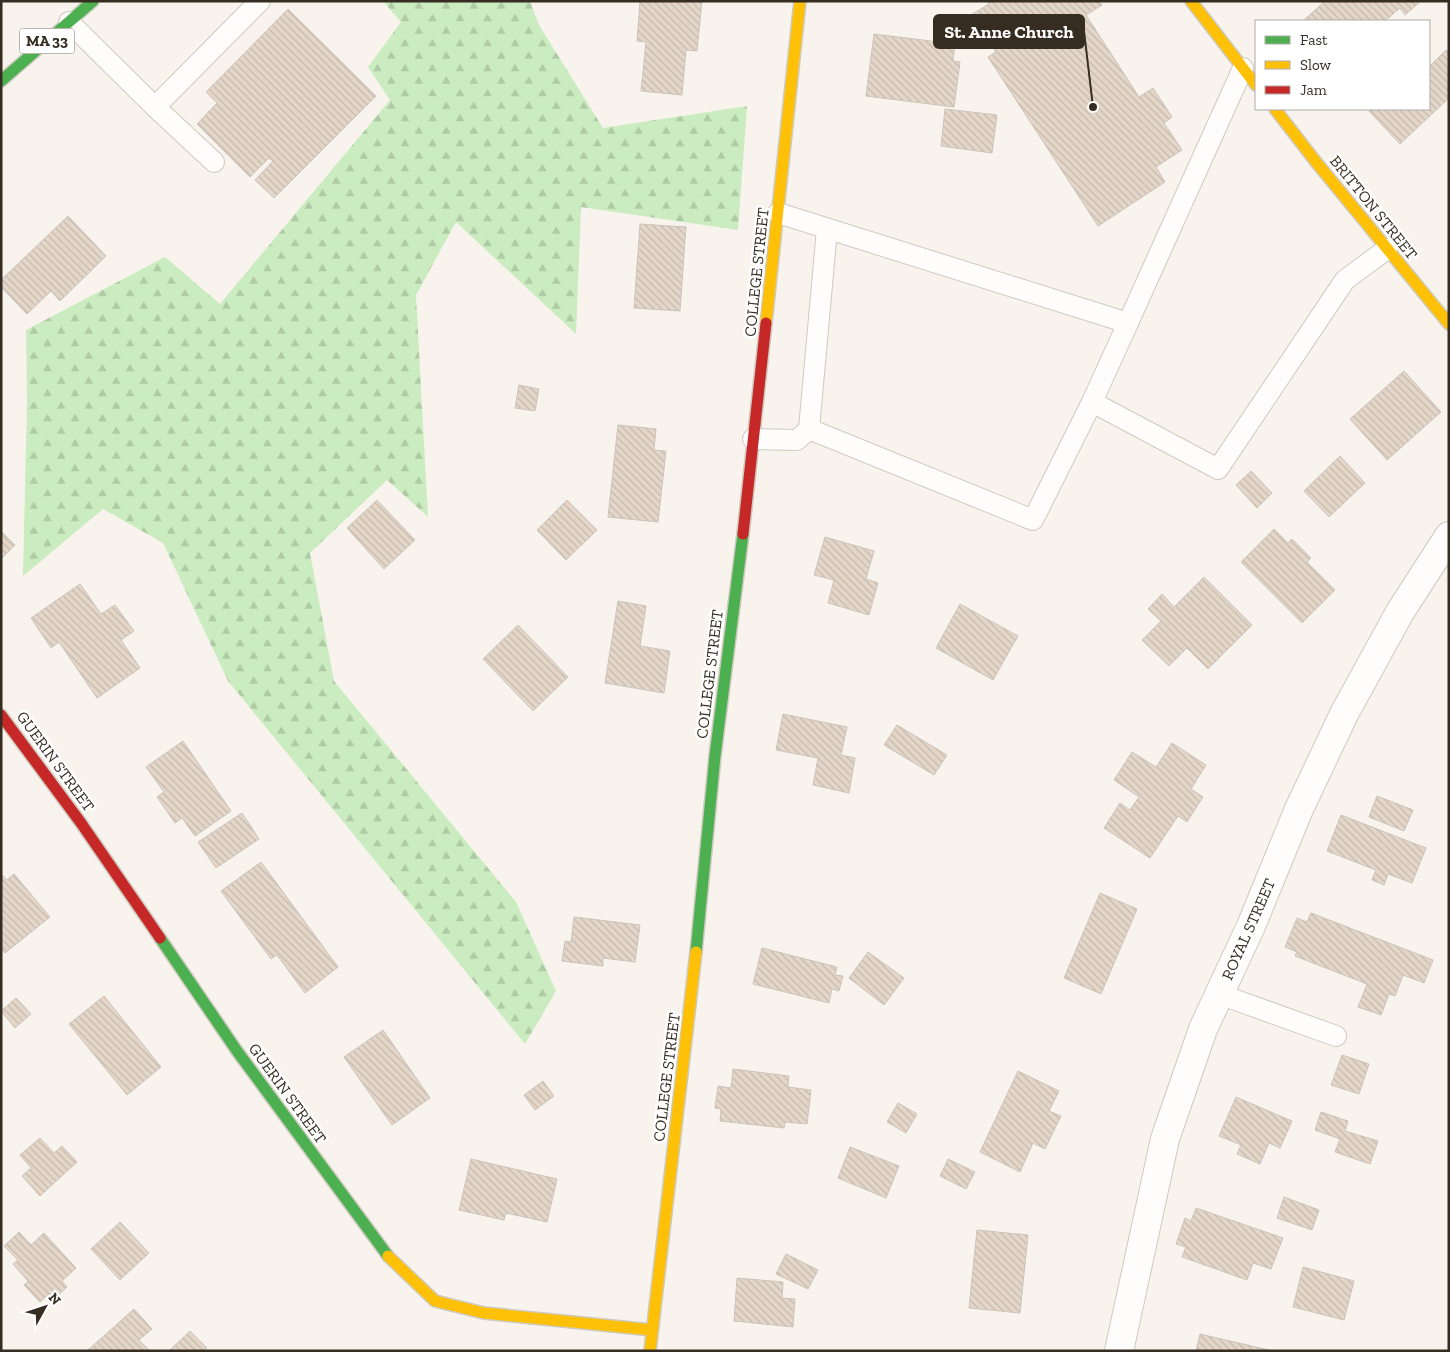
<svg xmlns="http://www.w3.org/2000/svg" width="1450" height="1352" viewBox="0 0 1450 1352" font-family="'Zilla Slab',serif">
  <style>
    .forest { fill: url(#forest-firs) }
    .building { fill: url(#building-back-hatch); stroke: #cac4bc }
    .lines { fill: none; stroke-linecap: round; stroke-linejoin: round }
    .lane-casing { stroke: #cfcac0; stroke-width: 22 }
    .street-casing { stroke: #cfcac0; stroke-width: 30 }
    .fast-casing { stroke: #cfcac0; stroke-width: 14 }
    .slow-casing { stroke: #cfcac0; stroke-width: 14 }
    .jam-casing { stroke: #cfcac0; stroke-width: 14 }
    .lane { stroke: #fefdfc; stroke-width: 20 }
    .street { stroke: #fefdfc; stroke-width: 28 }
    .fast { stroke: #4caf50; stroke-width: 11 }
    .slow { stroke: #ffc107; stroke-width: 11 }
    .jam { stroke: #c62828; stroke-width: 11 }
    .labels { text-anchor: middle; stroke-width: 5; stroke-linejoin: round; paint-order: stroke }
    .shield { fill: #fff; stroke: #726c64; stroke-width: 1 }
    .shield-label { font-size: 15px; font-weight: bold; fill: #352d21 }
    .street-label { font-size: 16px; fill: #352d21; stroke: #fff }
    .leader { fill: none; stroke: #352d21; stroke-width: 2 }
    .callout-dot { fill: #352d21; stroke: #fff; stroke-width: 2 }
    .callout { fill: #352d21; stroke: #352d21; stroke-width: 2 }
    .callout-label { font-size: 18px; text-anchor: middle; font-weight: bold; fill: #fff }
  </style>
  <defs>
    <pattern id="forest-firs" width="22" height="20" patternUnits="userSpaceOnUse" patternTransform="scale(1.25)"><rect width="22" height="20" fill="#cbecc0"/><path d="M5 1l3.5 6h-7zM16 11l3.5 6h-7z" fill="#afcba5"/></pattern>
    <pattern id="building-back-hatch" width="6" height="6" patternUnits="userSpaceOnUse" patternTransform="scale(1.25)"><rect width="6" height="6" fill="#e4d7c9"/><path d="M-1 5l2 2M0 0l6 6M5-1l2 2" fill="none" stroke="#c4b9ac"/></pattern>
  </defs>
  <rect width="100%" height="100%" fill="#f8f4ed"/>
  <polygon class="forest" points="383,1 530,1 539,25 603,128 747,106 738,230 581,207 576,334 456,222 416,295 428,517 387,480 310,553 334,681 516,902 556,991 525,1044 228,681 163,543 103,509 23,576 27,400 26,330 165,257 220,304 390,100 368,67 401,22"/>
  <g class="building">
    <polygon points="640,1 702,1 697,51 686,50 682,95 641,91 646,42 637,41"/>
    <polygon points="987,1 1099,1 1102,5 1086,15 1139,97 1153,88 1172,117 1164,123 1182,150 1156,167 1165,182 1098,226 988,57 996,52 971,15 989,4"/>
    <polygon points="1325,1 1421,1 1405,15 1400,8 1385,21 1306,21 1304,20"/>
    <polygon points="288,9 376,96 274,198 255,180 273,161 269,158 250,177 197,124 217,103 206,92"/>
    <polygon points="874,34 955,44 953,61 960,62 954,107 866,96"/>
    <polygon points="1446,50 1449,52 1449,98 1400,144 1369,111 1371,109 1429,109 1429,67"/>
    <polygon points="945,109 997,115 992,153 941,146"/>
    <polygon points="68,216 106,256 60,301 51,291 27,314 1,287 1,280"/>
    <polygon points="640,224 686,227 680,311 634,308"/>
    <polygon points="1404,371 1441,412 1387,460 1350,419"/>
    <polygon points="519,385 539,389 535,411 515,408"/>
    <polygon points="618,425 656,429 654,450 666,451 658,522 608,517"/>
    <polygon points="1340,456 1365,483 1329,517 1304,491"/>
    <polygon points="1251,471 1272,493 1257,508 1236,485"/>
    <polygon points="377,500 415,540 384,569 347,528"/>
    <polygon points="567,500 597,530 566,560 537,530"/>
    <polygon points="1274,529 1288,543 1292,539 1311,558 1307,562 1335,590 1302,623 1241,562"/>
    <polygon points="1,531 15,545 1,559"/>
    <polygon points="825,537 874,551 866,579 878,583 869,615 828,603 834,580 814,575"/>
    <polygon points="1204,577 1252,625 1208,669 1187,648 1169,666 1142,640 1161,621 1148,609 1162,594 1174,607"/>
    <polygon points="80,584 101,614 115,605 134,631 121,640 140,668 97,698 59,642 51,648 31,618"/>
    <polygon points="618,601 646,606 640,646 670,651 664,693 605,683"/>
    <polygon points="960,604 1018,636 993,680 936,648"/>
    <polygon points="518,625 568,677 533,711 483,659"/>
    <polygon points="783,714 847,727 841,755 855,758 849,793 813,785 818,758 776,750"/>
    <polygon points="897,725 947,755 934,775 884,745"/>
    <polygon points="183,741 231,811 195,836 182,818 175,823 157,797 164,792 146,767"/>
    <polygon points="1172,743 1206,765 1191,789 1203,797 1187,822 1178,816 1150,858 1104,828 1120,803 1130,810 1139,797 1114,780 1132,752 1156,767"/>
    <polygon points="1377,796 1413,810 1404,831 1369,817"/>
    <polygon points="242,813 259,839 216,868 198,842"/>
    <polygon points="1341,815 1426,848 1412,883 1388,874 1384,885 1372,880 1376,870 1327,851"/>
    <polygon points="261,862 338,967 305,993 277,955 271,959 221,891"/>
    <polygon points="1,874 7,880 14,874 50,917 5,953 1,949"/>
    <polygon points="1100,893 1137,909 1101,994 1064,978"/>
    <polygon points="1311,913 1433,960 1424,983 1403,975 1395,996 1389,994 1381,1015 1358,1007 1367,984 1295,956 1297,952 1285,947 1297,918 1307,922"/>
    <polygon points="574,917 640,925 635,962 603,958 603,966 562,961 565,941 571,942"/>
    <polygon points="762,948 837,967 835,975 843,976 839,991 832,989 829,1003 753,984"/>
    <polygon points="868,952 904,978 884,1005 849,978"/>
    <polygon points="104,996 161,1067 127,1095 69,1024"/>
    <polygon points="16,998 31,1014 15,1028 1,1011"/>
    <polygon points="383,1030 430,1098 392,1125 344,1057"/>
    <polygon points="1342,1055 1369,1064 1359,1094 1331,1085"/>
    <polygon points="733,1069 789,1076 788,1087 811,1090 807,1124 785,1122 784,1128 720,1121 721,1109 715,1108 718,1086 731,1088"/>
    <polygon points="1018,1071 1059,1091 1049,1111 1061,1116 1045,1149 1033,1143 1020,1172 980,1152"/>
    <polygon points="543,1081 554,1096 535,1110 524,1095"/>
    <polygon points="1236,1097 1292,1121 1280,1148 1269,1143 1260,1164 1237,1154 1241,1145 1219,1136"/>
    <polygon points="898,1103 917,1114 906,1133 887,1122"/>
    <polygon points="1321,1112 1348,1121 1345,1131 1378,1141 1370,1164 1335,1152 1340,1139 1315,1130"/>
    <polygon points="40,1138 54,1153 62,1146 77,1162 40,1196 22,1176 31,1168 20,1155"/>
    <polygon points="850,1147 899,1166 886,1198 838,1178"/>
    <polygon points="471,1159 557,1179 547,1222 506,1213 504,1220 459,1210"/>
    <polygon points="948,1159 975,1172 966,1189 940,1176"/>
    <polygon points="1284,1197 1319,1210 1312,1230 1277,1218"/>
    <polygon points="1196,1208 1283,1238 1271,1269 1253,1263 1247,1280 1182,1257 1186,1247 1176,1244 1185,1218 1191,1221"/>
    <polygon points="120,1222 149,1253 120,1280 91,1249"/>
    <polygon points="977,1230 1028,1235 1020,1313 969,1308"/>
    <polygon points="19,1232 31,1245 44,1233 76,1268 62,1281 67,1287 54,1299 49,1294 40,1302 24,1285 28,1281 13,1264 18,1260 4,1246"/>
    <polygon points="786,1254 818,1270 808,1289 776,1274"/>
    <polygon points="1303,1267 1354,1281 1344,1320 1293,1307"/>
    <polygon points="737,1278 783,1282 782,1298 795,1299 793,1327 734,1321"/>
    <polygon points="134,1309 152,1329 139,1340 150,1351 88,1350"/>
    <polygon points="190,1331 207,1348 204,1351 169,1351"/>
    <polygon points="1200,1334 1269,1350 1196,1351"/>
  </g>
  <g class="lines">
    <defs>
      <g id="lane">
        <polyline points="69,22 155,107 260,1"/>
        <polyline points="155,107 214,162"/>
        <polyline points="778,213 1128,323 1243,68"/>
        <polyline points="1092,402 1128,323"/>
        <polyline points="809,429 827,229"/>
        <polyline points="753,439 797,440 809,429 1033,520 1092,402 1218,469 1345,280 1387,249"/>
        <polyline points="1219,994 1336,1036"/>
      </g>
      <polyline id="street" points="1119,1351 1165,1139 1203,1029 1251,926 1299,809 1344,714 1400,612 1449,536"/>
      <g id="fast">
        <polyline points="1,81 93,1"/>
        <polyline points="160,938 237,1051 388,1256"/>
        <polyline points="696,952 715,756 743,534"/>
      </g>
      <g id="slow">
        <polyline points="1191,1 1256,85"/>
        <polyline points="1275,109 1316,162 1449,324"/>
        <polyline points="766,323 800,1"/>
        <polyline points="388,1256 435,1301 484,1313 652,1330"/>
        <polyline points="650,1351 696,952"/>
      </g>
      <g id="jam">
        <polyline points="743,534 766,323"/>
        <polyline points="1,715 81,823 160,938"/>
      </g>
    </defs>
    <use href="#lane" class="lane-casing"/>
    <use href="#street" class="street-casing"/>
    <use href="#fast" class="fast-casing"/>
    <use href="#slow" class="slow-casing"/>
    <use href="#jam" class="jam-casing"/>
    <use href="#lane" class="lane"/>
    <use href="#street" class="street"/>
    <use href="#fast" class="fast"/>
    <use href="#slow" class="slow"/>
    <use href="#jam" class="jam"/>
  </g>
  <g class="labels">
    <rect class="shield" x="19.5" y="28.5" width="55" height="25" rx="4"/>
    <g class="shield-label">
      <text x="47" y="46">MA 33</text>
    </g>
    <g class="street-label">
      <text transform="translate(1374 207) rotate(51)" y="6">BRITTON STREET</text>
      <text transform="translate(756 272) rotate(-84)" y="6">COLLEGE STREET</text>
      <text transform="translate(709 674) rotate(-83)" y="6">COLLEGE STREET</text>
      <text transform="translate(56 761) rotate(54)" y="6">GUERIN STREET</text>
      <text transform="translate(1248 929) rotate(-66)" y="6">ROYAL STREET</text>
      <text transform="translate(666 1077) rotate(-83)" y="6">COLLEGE STREET</text>
      <text transform="translate(288 1093) rotate(54)" y="6">GUERIN STREET</text>
    </g>
  </g>
  <path class="leader" d="M1093 107L1084 31"/>
  <circle class="callout-dot" cx="1093" cy="107" r="5"/>
  <rect class="callout" x="934" y="15" width="150" height="33" rx="5"/>
  <g class="callout-label">
    <text x="1009" y="38">St. Anne Church</text>
  </g>
  <rect width="1450" height="1352" fill="none" stroke="#352d21" stroke-width="5"/>
  <rect x="1255" y="20" width="175" height="90" fill="#ffffff" stroke="#aeaba6"/>
  <rect x="1265" y="36" width="25" height="8" fill="#4caf50" stroke="#aeaba6"/>
  <text x="1300" y="45" font-size="15" fill="#352d21">Fast</text>
  <rect x="1265" y="61" width="25" height="8" fill="#ffc107" stroke="#aeaba6"/>
  <text x="1300" y="70" font-size="15" fill="#352d21">Slow</text>
  <rect x="1265" y="86" width="25" height="8" fill="#c62828" stroke="#aeaba6"/>
  <text x="1300" y="95" font-size="15" fill="#352d21">Jam</text>
  <g transform="translate(45 1307) rotate(50)" stroke="#ffffff" stroke-width="4" paint-order="stroke">
  <path d="M0-4L9 19L0 12L-9 19Z" fill="#352d21"/>
  <text y="-8" font-size="14" font-weight="bold" text-anchor="middle" fill="#352d21">N</text>
  </g>
</svg>
